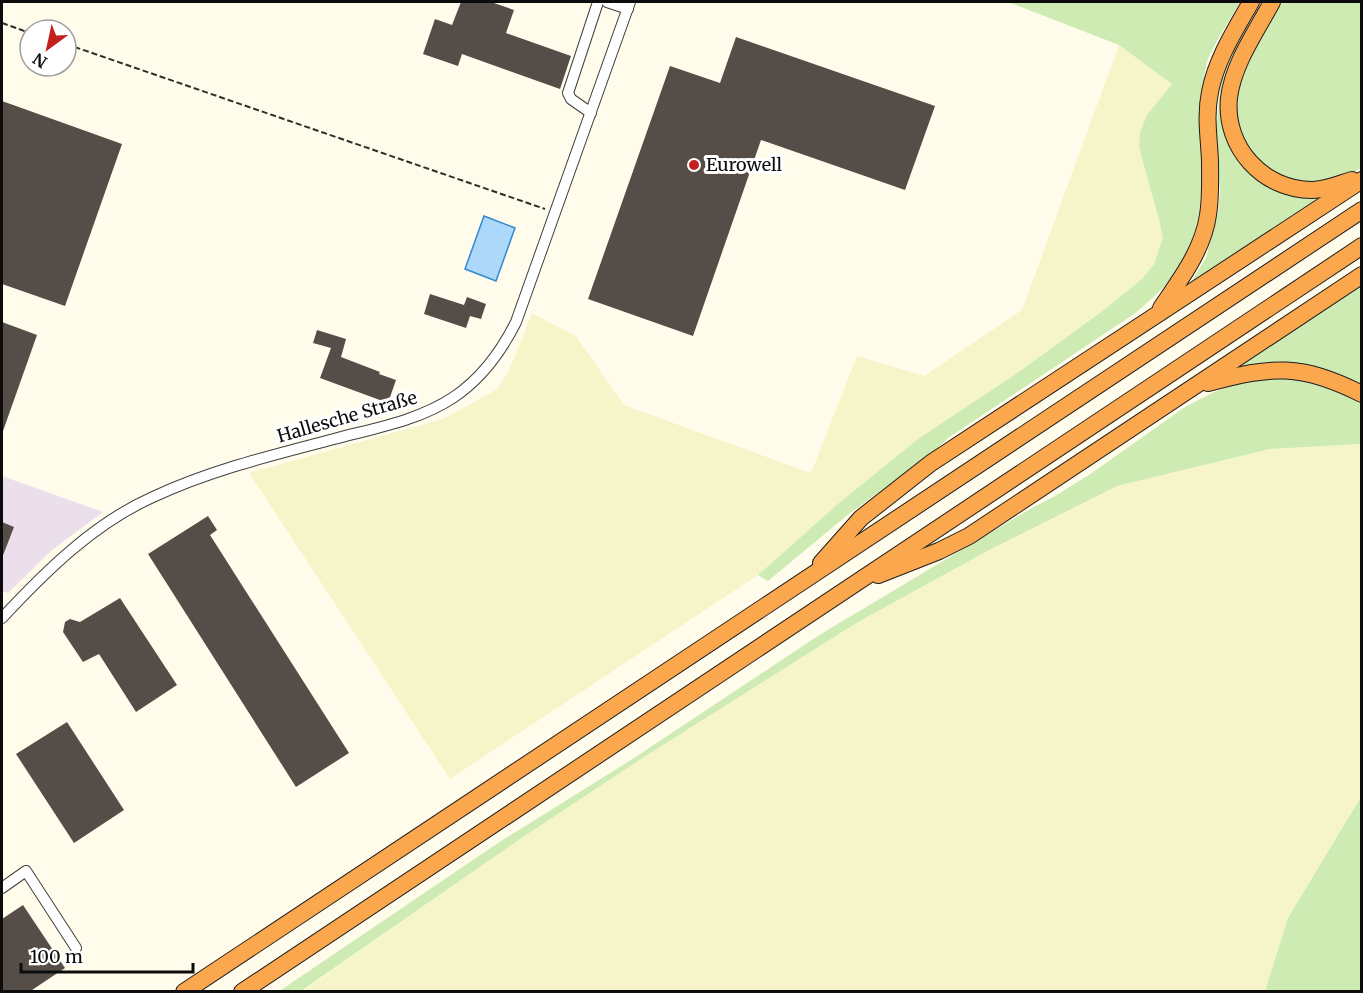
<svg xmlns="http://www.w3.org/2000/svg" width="1363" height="993" viewBox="0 0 1363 993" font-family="Merriweather,serif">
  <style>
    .industrial { fill: #ebdfeb }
    .farmland { fill: #f6f5ca }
    .green { fill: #cdebb3 }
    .water { fill: #add8f9; stroke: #3188d3; stroke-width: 1.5 }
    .building { fill: #554e48 }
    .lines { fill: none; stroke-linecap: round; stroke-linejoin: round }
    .minor-casing { stroke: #3f3f3f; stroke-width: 12 }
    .highway-casing { stroke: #1d1d1d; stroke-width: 18 }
    .path { stroke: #2e2e2e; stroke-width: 2; stroke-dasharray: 6 3; stroke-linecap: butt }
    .minor { stroke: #fff; stroke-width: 10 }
    .highway { stroke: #fba74d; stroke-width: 16 }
    .poi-dot { fill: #c1201e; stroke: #fff; stroke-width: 2 }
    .labels { text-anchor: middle; stroke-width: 6; stroke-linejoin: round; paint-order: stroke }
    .poi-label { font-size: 18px; fill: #0c0c0c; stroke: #fff; text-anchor: start }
    .street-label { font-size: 18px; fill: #0c0c0c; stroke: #fff }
  </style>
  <rect width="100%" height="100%" fill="#fffceb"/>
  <polygon class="industrial" points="2,476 103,512 52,550 8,593 2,591"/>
  <g class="farmland">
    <polygon points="1119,45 1172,84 1147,115 1163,238 1154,264 1143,278 1104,310 1016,374 918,439 839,503 758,575 450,779 249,473 443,419 496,390 509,371 532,313 576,336 624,405 811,473 857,356 924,376 1022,310"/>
    <polygon points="1361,444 1361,797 1288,918 1265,991 301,992 520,839 644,757 858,622 991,549 1117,486 1270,449"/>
  </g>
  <g class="green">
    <path d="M1008 2H1240C1231 19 1210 49 1206 66 1203 81 1200 97 1200 112 1200 170 1211 229 1171 279 1160 292 1147 303 1134 314L948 438 929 456 850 513 768 581 758 575 839 503 918 439 1016 374 1104 310 1143 278 1154 264 1163 238 1160 223 1139 147 1140 133 1147 115 1172 84 1119 45Z"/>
    <polygon points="1262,2 1265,2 1238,52 1234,152 1244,168 1269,188 1285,194 1302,197 1326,196 1189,285 1206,258 1218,213 1220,191 1216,129 1221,82 1233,53"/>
    <path d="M1282 2H1361V168C1345 178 1325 186 1305 184 1261 181 1232 139 1236 97 1239 69 1268 27 1282 2Z"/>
    <polygon points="1361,283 1361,387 1263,363 1231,368"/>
    <polygon points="1280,377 1317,383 1361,402 1361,444 1270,449 1117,486 991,549 858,622 644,757 520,839 301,991 278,992 501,841 631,760 821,634 1032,508 1055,496 1089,475 1185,407 1212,393 1236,383"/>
    <polygon points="1361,797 1361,991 1265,991 1288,918"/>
  </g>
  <polygon class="water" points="484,216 515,228 496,281 465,269"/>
  <g class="building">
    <polygon points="461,2 491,2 514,10 506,33 571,56 560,89 462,54 458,66 423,54 435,19 452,25"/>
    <polygon points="736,37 935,106 905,190 761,140 693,336 588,299 670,66 720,83"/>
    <polygon points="2,101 122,144 65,306 2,284"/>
    <polygon points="430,294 464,305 467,297 486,304 481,319 470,316 466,328 424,314"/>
    <polygon points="2,322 37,335 3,431 2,431"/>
    <polygon points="317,330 346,339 341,357 380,372 379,374 396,380 388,403 320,378 331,348 313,343"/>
    <polygon points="208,516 217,530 210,535 349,753 296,787 148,554"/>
    <polygon points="2,522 14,527 2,558"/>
    <polygon points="120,598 177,685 136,712 99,654 83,662 63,632 65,622 70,619 80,622"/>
    <polygon points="67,722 124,810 74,843 16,754"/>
    <polygon points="23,905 65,968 29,992 2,992 2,919"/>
  </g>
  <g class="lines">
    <defs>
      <g id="minor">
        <polyline points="607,2 628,9"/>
        <polyline points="591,113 571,99 568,93 598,2"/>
        <path d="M2 618C45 572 94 523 153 497 211 470 273 455 334 439 375 428 418 421 454 397 482 378 501 352 516 322L630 2"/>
        <polyline points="2,888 26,871 76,948"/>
      </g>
      <g id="highway">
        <path d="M1272 2C1256 32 1233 64 1229 98 1224 147 1263 190 1312 190 1326 190 1339 184 1352 180"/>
        <path d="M1161 308C1180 280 1203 250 1208 215 1211 197 1210 179 1210 161 1209 137 1205 116 1210 92 1216 60 1235 30 1251 2"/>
        <path d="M1208 383C1273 366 1300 363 1362 394"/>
        <polyline points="821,563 861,518 931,463 1362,180"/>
        <polyline points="878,575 939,551 969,536 1362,275"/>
        <polyline points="184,992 1362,210"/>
        <polyline points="242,992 1362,246"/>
      </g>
    </defs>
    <use href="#minor" class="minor-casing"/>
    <use href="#highway" class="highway-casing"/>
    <g class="path">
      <polyline points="2,23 30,33"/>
      <polyline points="66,44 545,209"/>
    </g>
    <use href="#minor" class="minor"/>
    <use href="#highway" class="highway"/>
  </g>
  <circle class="poi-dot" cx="694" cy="165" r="6"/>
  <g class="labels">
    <g class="poi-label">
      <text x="706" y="171">Eurowell</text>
    </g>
    <g class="street-label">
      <text transform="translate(347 417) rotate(-16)" y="6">Hallesche Straße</text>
    </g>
  </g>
  <rect width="1363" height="993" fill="none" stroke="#0c0c0c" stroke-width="6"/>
  <g transform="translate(48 48) rotate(213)"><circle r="28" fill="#ffffff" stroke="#9e9e9e" stroke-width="1.5"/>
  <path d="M0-4.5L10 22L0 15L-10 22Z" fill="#c1201e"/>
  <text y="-9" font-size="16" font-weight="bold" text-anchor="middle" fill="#0c0c0c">N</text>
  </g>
  <path d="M21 963v9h172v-9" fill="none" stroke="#0c0c0c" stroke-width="3"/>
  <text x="30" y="963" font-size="18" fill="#0c0c0c" stroke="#ffffff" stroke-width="4.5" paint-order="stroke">100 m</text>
</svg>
